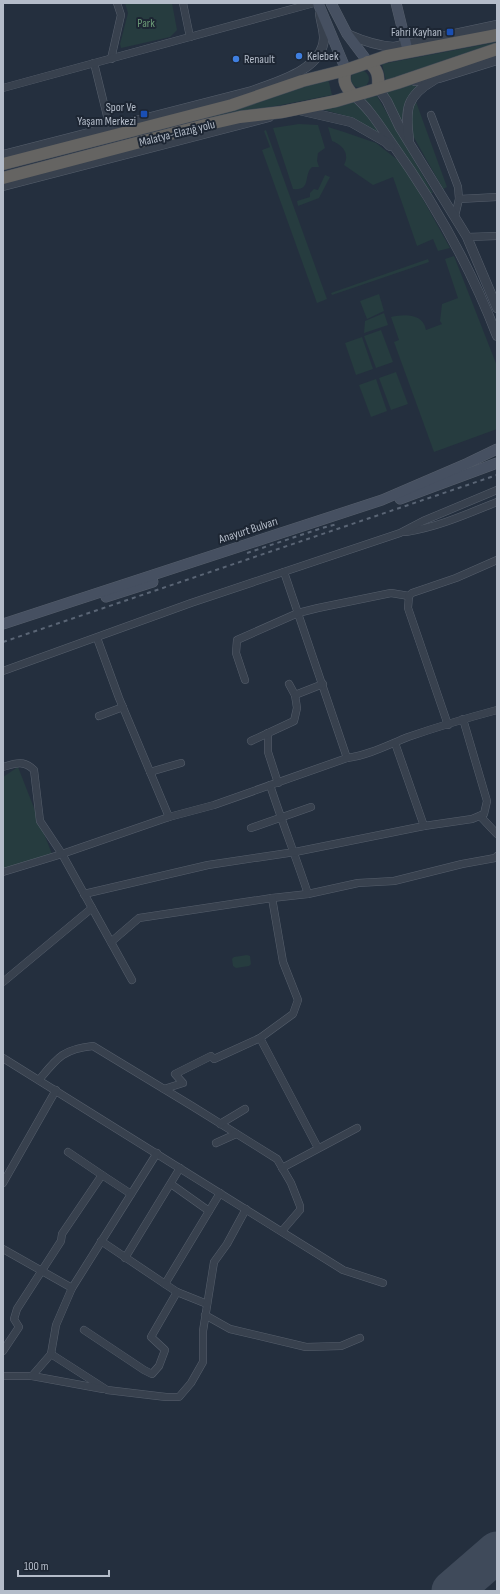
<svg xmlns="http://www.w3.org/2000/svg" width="500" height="1594" viewBox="0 0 500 1594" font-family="'Sofia Sans Condensed',sans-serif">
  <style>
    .green { fill: #263c3f }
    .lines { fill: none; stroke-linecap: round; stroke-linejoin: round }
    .runway { stroke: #3f4a5a; stroke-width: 41 }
    .minor-casing { stroke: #565f6c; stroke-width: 8 }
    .tertiary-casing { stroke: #565f6c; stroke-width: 10 }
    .secondary-casing { stroke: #565f6c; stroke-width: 11 }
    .trunk-casing { stroke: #434c59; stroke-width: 13 }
    .minor { stroke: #38414e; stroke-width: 7 }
    .tertiary { stroke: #38414e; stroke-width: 9 }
    .secondary { stroke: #465061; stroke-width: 10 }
    .trunk { stroke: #656462; stroke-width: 12 }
    .rail { stroke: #5a6575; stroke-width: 2; stroke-dasharray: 4 4; stroke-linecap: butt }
    .transit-dot { fill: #1a4fb4; stroke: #1d2633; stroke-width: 1.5 }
    .shop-dot { fill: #3f7fe0; stroke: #1d2633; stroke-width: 1.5 }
    .labels { text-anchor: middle; stroke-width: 4; stroke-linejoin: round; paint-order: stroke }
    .park-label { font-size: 12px; fill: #6b9a76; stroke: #1d2633 }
    .poi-label { font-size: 12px; fill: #b4bcc9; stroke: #1d2633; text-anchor: end }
    .street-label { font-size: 12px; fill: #b4bcc9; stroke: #1d2633 }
  </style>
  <rect width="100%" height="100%" fill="#242f3e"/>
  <g class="green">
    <polygon points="125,3 172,3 177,30 170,37 121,48 120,44 128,13"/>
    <polygon points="497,42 497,46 386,81 382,64"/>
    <circle cx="360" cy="79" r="9"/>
    <polygon points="328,78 332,95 209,119 208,117"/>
    <path d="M424 80 425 82C408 91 402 105 402 123L384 93Z"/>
    <polygon points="377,96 433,193 430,193 363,99"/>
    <polygon points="415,99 447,187 443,189 412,134 411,103"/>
    <polygon points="354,100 385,138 354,118 321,109"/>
    <path d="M299 124 318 125 325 148 318 153 317 161 319 167H312C303 175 312 191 293 189L273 128Z"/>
    <path d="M328 127 344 132 376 143 404 165 450 248 438 251 433 239 417 246 393 177 373 185 344 165C350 154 343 145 332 141Z"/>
    <polygon points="266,130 327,299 317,303 262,150 270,147 264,131"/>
    <polygon points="325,175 330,177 319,198 298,206 297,201 310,197 310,193 314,189 318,190"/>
    <path d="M454 256 497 366V429L434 452 394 342 399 340 391 317C404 314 423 313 426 330L442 324 440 321 442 304 458 298 445 259Z"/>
    <polygon points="428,259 429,262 332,295 331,293"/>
    <polygon points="379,294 384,311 367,319 360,301"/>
    <polygon points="384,313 388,325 364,333 365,321"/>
    <polygon points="381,330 393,362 376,368 364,336"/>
    <polygon points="362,337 373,369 356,375 345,343"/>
    <polygon points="396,372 408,404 391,410 379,378"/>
    <polygon points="376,379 387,411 371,417 359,385"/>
    <polygon points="18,767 52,854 3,869 3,777"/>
    <polygon points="247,955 250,956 251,964 249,966 236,968 233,966 232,959 234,957"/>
  </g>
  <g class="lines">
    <polyline class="runway" points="452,1591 497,1552"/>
    <defs>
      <g id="minor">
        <polyline points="183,3 190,37"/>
        <polyline points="111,59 121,15 117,3"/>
        <polyline points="94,63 110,128"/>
        <polyline points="3,88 314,3"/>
        <polyline points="431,115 458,187 459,199 455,216"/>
        <polyline points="459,199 497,197"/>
        <polyline points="467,237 497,236"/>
        <path d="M406 532C438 527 467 514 497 502"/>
        <polyline points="284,572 347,758"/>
        <polyline points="97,638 119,698 169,817"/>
        <polyline points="3,671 191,603 400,533 423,521 497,490"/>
        <polyline points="245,680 236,653 237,640 298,613 318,608 391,593 409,596"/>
        <polyline points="289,684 295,695"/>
        <polyline points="99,716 123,707"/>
        <polyline points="448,725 408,608 409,596 412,593 456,578 497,560"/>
        <polyline points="268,733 268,752 278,783"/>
        <polyline points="251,741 294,721 297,708 295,695 323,684"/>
        <polyline points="395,743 424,826"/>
        <path d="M3 767C16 763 24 760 34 770L40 821 62 854 92 908 3 982"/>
        <polyline points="150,772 181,763"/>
        <path d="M270 785C282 822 296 857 308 894"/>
        <polyline points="480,816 497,834"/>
        <polyline points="251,828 311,807"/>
        <path d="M3 872 62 854 169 817 214 805 347 758C369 755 388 745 408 737 437 727 467 718 497 710"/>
        <polyline points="84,894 208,865 295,852 424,826 472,819 484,814 487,801 463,719"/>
        <polyline points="92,908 132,980"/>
        <polyline points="111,942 139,918 272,898 308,894 358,883 394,881 462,864 495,858 497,856"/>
        <polyline points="260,1038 318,1148"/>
        <polyline points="3,1058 343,1270 383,1283"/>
        <path d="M39 1080C57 1058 63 1049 93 1046L192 1106 277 1159 291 1183 300 1206V1210L282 1231"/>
        <polyline points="164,1089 183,1083 175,1074 211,1056 214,1059 260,1038 293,1014 298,1000 283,962 272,898"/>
        <polyline points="220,1124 245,1109"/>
        <polyline points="216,1143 236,1134"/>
        <polyline points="68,1152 102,1175"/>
        <polyline points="282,1168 357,1128"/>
        <polyline points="3,1183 56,1090"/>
        <polyline points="171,1184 209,1211"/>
        <polyline points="101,1241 165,1284 220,1193"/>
        <polyline points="3,1249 72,1288"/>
        <polyline points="125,1258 180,1168"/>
        <polyline points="165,1284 177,1292 207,1304"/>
        <polyline points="205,1315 230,1329 306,1347 341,1346 360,1338"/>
        <polyline points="84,1330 144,1370 152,1374 159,1366 165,1350 151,1337 177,1292"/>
        <polyline points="3,1351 19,1327 14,1319 17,1309 61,1241 62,1234 102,1175 131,1194"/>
        <polyline points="51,1354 107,1390 166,1397 179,1397 191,1383 203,1362 203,1331 214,1262 227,1244 246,1209"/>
        <polyline points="3,1376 32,1376 51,1354 56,1325 72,1288 157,1153"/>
        <polyline points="32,1376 103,1389"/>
      </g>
      <g id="tertiary">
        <path d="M347 34C363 41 377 46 394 47L497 25"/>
        <polyline points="415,81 439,78 497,60"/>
        <polyline points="378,88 387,101 400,128 467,237 497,308"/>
        <path d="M353 95C369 108 380 126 391 142 434 202 471 268 497 336"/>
        <polyline points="299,110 351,122 386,142 390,146"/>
        <path d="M409 139C405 109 406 96 434 80"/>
        <path d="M3 155 252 91C276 82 323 70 324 38 324 30 321 22 320 14"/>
        <polyline points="3,186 269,117"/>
      </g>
      <g id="secondary">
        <polyline points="318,3 346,70"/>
        <polyline points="331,3 347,34 368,62"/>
        <polyline points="396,3 408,52"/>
        <polyline points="400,499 497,463"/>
        <polyline points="106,597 153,582"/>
        <polyline points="3,624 382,500 468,463 497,449"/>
      </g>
      <g id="trunk">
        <path d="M368 62C378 69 379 76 378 88"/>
        <path d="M346 70C342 81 346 87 353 95"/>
        <polyline points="3,164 232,105 302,81 346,70 387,56 497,35"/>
        <polyline points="3,178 205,125 240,117 282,112 336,101 397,83 497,49"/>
      </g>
    </defs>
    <use href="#minor" class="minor-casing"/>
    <use href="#tertiary" class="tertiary-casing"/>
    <use href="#secondary" class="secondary-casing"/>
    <use href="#trunk" class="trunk-casing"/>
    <use href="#minor" class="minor"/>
    <use href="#tertiary" class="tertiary"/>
    <use href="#secondary" class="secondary"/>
    <use href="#trunk" class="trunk"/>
    <g class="rail">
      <polyline points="247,553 322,528 337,524"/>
      <polyline points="3,642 497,475"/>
    </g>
  </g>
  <g class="transit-dot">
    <rect x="446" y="28" width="8" height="8" rx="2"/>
    <rect x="140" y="110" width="8" height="8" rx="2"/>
  </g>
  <g class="shop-dot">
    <circle cx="299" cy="56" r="4"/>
    <circle cx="236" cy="59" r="4"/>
  </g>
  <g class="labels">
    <g class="park-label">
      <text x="146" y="27">Park</text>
    </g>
    <g class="poi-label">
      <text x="442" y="36">Fahri Kayhan</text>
      <text x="307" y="60" text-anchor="start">Kelebek</text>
      <text x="244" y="63" text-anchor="start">Renault</text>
      <text x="136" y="111">Spor Ve<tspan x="136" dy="14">Yaşam Merkezi</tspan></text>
    </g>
    <g class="street-label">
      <text transform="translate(177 133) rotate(-14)" y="4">Malatya-Elazığ yolu</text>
      <text transform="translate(248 530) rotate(-18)" y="4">Anayurt Bulvarı</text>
    </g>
  </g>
  <rect width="500" height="1594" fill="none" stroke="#b4bcc9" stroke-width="8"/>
  <path d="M18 1570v6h91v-6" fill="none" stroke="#b4bcc9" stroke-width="2"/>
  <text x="24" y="1570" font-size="12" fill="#b4bcc9" stroke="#1d2633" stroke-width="3" paint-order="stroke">100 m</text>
</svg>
